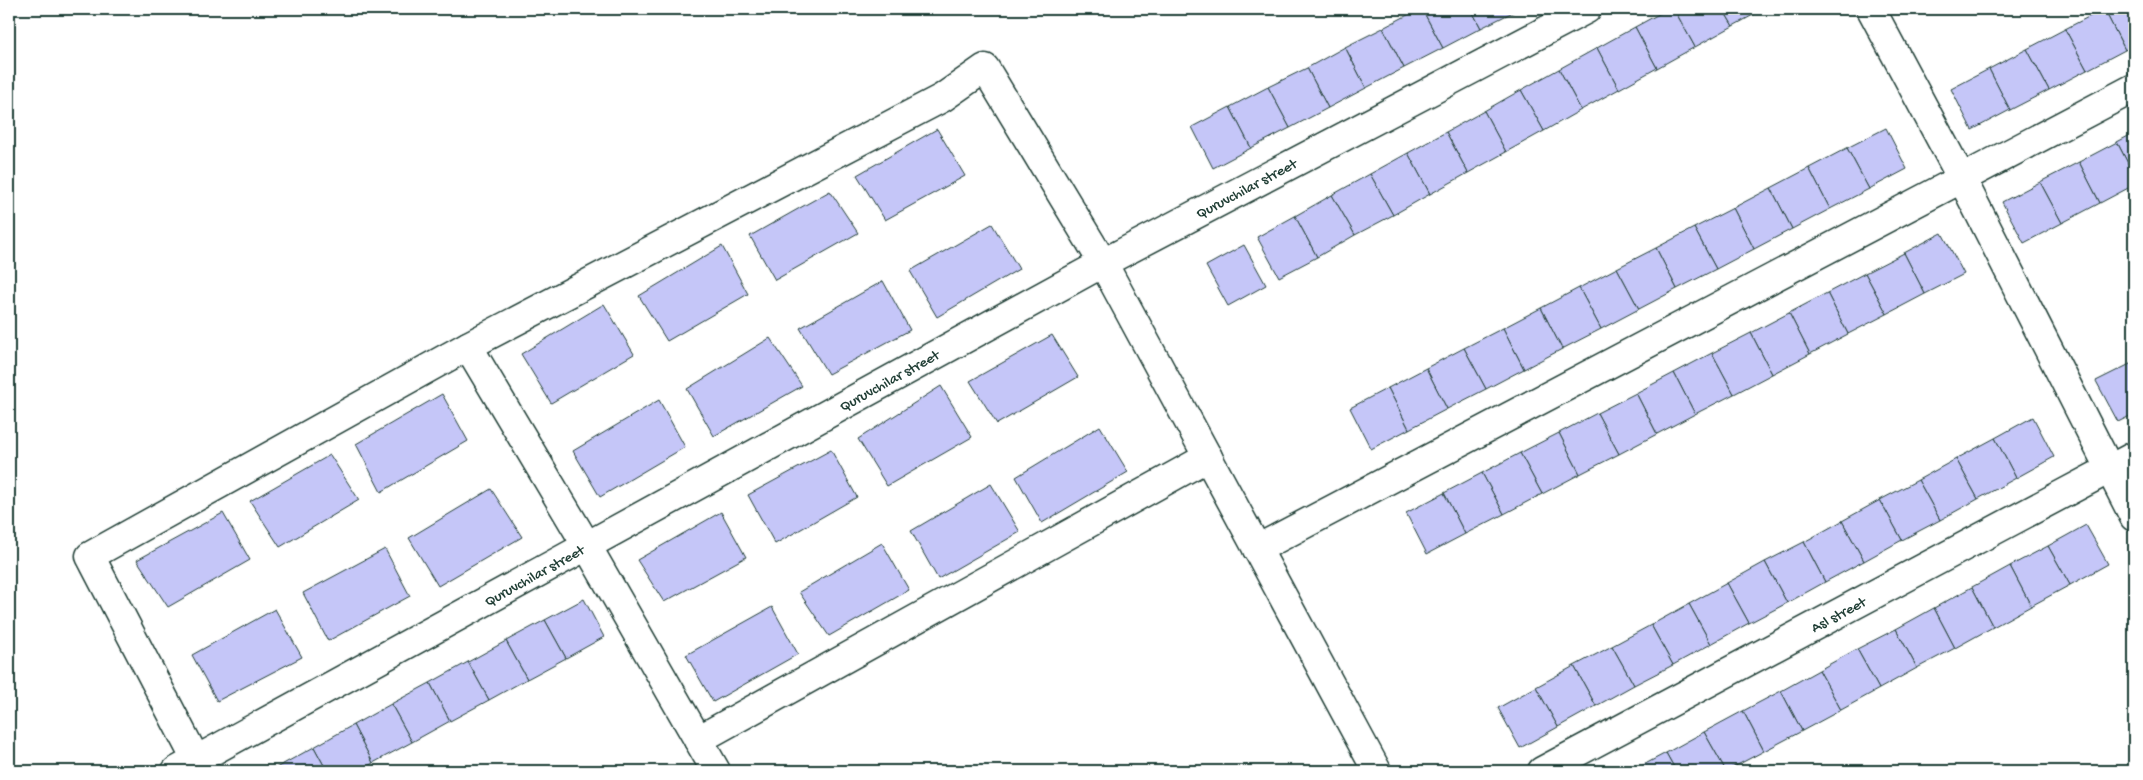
<svg xmlns="http://www.w3.org/2000/svg" width="2143" height="780" viewBox="0 0 2143 780" font-family="'Gochi Hand',sans-serif">
  <style>
    .building { fill: #c5c6f8; stroke: #1f3d34 }
    .lines { fill: none; stroke-linecap: round; stroke-linejoin: round }
    .minor-casing { stroke: #1f3d34; stroke-width: 31 }
    .minor { stroke: #fff; stroke-width: 28 }
    .labels { text-anchor: middle; stroke-width: 5; stroke-linejoin: round; paint-order: stroke }
    .street-label { font-size: 15px; fill: #1f3d34; stroke: #fff }
  </style>
  <rect width="100%" height="100%" fill="#fff"/>
  <filter id="ink" filterUnits="userSpaceOnUse"><feTurbulence type="fractalNoise" baseFrequency=".02" numOctaves="2"/><feDisplacementMap in="SourceGraphic" scale="10" xChannelSelector="R" yChannelSelector="G"/><feConvolveMatrix kernelMatrix="1 2 1 2 8 2 1 2 1" color-interpolation-filters="sRGB"/></filter>
  <g filter="url(#ink)">
    <g class="building">
      <polygon points="1419,9 1422,9 1443,48 1404,68 1383,28"/>
      <polygon points="1422,9 1471,9 1481,28 1443,48"/>
      <polygon points="1471,9 1519,9 1481,28"/>
      <polygon points="1668,9 1674,9 1695,47 1657,68 1635,27"/>
      <polygon points="1674,9 1723,9 1733,26 1695,47"/>
      <polygon points="1723,9 1764,9 1733,26"/>
      <polygon points="2104,9 2134,9 2134,45 2125,50"/>
      <polygon points="2104,9 2125,50 2087,70 2065,29"/>
      <polygon points="1635,27 1657,68 1619,89 1597,48"/>
      <polygon points="1383,28 1404,68 1366,88 1345,47"/>
      <polygon points="2065,29 2087,70 2049,90 2027,49"/>
      <polygon points="1345,47 1366,88 1328,108 1307,68"/>
      <polygon points="1597,48 1619,89 1581,110 1559,69"/>
      <polygon points="2027,49 2049,90 2010,110 1989,69"/>
      <polygon points="1307,68 1328,108 1290,128 1268,87"/>
      <polygon points="1559,69 1581,110 1544,131 1521,90"/>
      <polygon points="1989,69 2010,110 1972,130 1951,89"/>
      <polygon points="1268,87 1290,128 1251,148 1230,107"/>
      <polygon points="1521,90 1544,131 1506,152 1484,111"/>
      <polygon points="1230,107 1251,148 1213,168 1192,127"/>
      <polygon points="1484,111 1506,152 1468,173 1446,132"/>
      <polygon points="1886,128 1907,169 1869,189 1847,148"/>
      <polygon points="937,129 965,176 885,220 857,175"/>
      <polygon points="1446,132 1468,173 1430,194 1408,153"/>
      <polygon points="2134,133 2134,175 2117,142"/>
      <polygon points="2117,142 2134,175 2134,185 2100,203 2079,162"/>
      <polygon points="1847,148 1869,189 1830,209 1809,168"/>
      <polygon points="1408,153 1430,194 1393,215 1370,174"/>
      <polygon points="2079,162 2100,203 2062,223 2040,182"/>
      <polygon points="1809,168 1830,209 1792,229 1771,188"/>
      <polygon points="1370,174 1393,215 1355,235 1332,195"/>
      <polygon points="2040,182 2062,223 2024,243 2002,202"/>
      <polygon points="1771,188 1792,229 1754,249 1733,208"/>
      <polygon points="830,191 858,233 775,280 750,236"/>
      <polygon points="1332,195 1355,235 1317,257 1295,216"/>
      <polygon points="1733,208 1754,249 1716,269 1694,228"/>
      <polygon points="1295,216 1317,257 1279,277 1257,237"/>
      <polygon points="992,224 1019,269 937,317 910,271"/>
      <polygon points="1694,228 1716,269 1677,289 1656,248"/>
      <polygon points="1942,233 1964,274 1925,294 1904,253"/>
      <polygon points="1244,245 1266,285 1228,306 1206,266"/>
      <polygon points="722,246 748,294 667,341 639,296"/>
      <polygon points="1656,248 1677,289 1639,309 1617,268"/>
      <polygon points="1904,253 1925,294 1887,314 1865,273"/>
      <polygon points="1617,268 1639,309 1601,329 1579,288"/>
      <polygon points="1865,273 1887,314 1848,334 1827,293"/>
      <polygon points="883,281 910,330 828,374 800,328"/>
      <polygon points="1579,288 1601,329 1562,349 1541,308"/>
      <polygon points="1827,293 1848,334 1810,354 1789,313"/>
      <polygon points="604,304 634,354 551,403 521,354"/>
      <polygon points="1541,308 1562,349 1524,369 1503,328"/>
      <polygon points="1789,313 1810,354 1772,374 1751,333"/>
      <polygon points="1503,328 1524,369 1486,389 1464,348"/>
      <polygon points="1751,333 1772,374 1734,394 1712,353"/>
      <polygon points="1052,335 1078,377 997,424 970,381"/>
      <polygon points="770,338 802,386 714,436 687,389"/>
      <polygon points="1464,348 1486,389 1447,409 1426,368"/>
      <polygon points="1712,353 1734,394 1695,414 1674,373"/>
      <polygon points="2134,362 2134,414 2118,422 2096,381"/>
      <polygon points="1426,368 1447,409 1409,429 1388,388"/>
      <polygon points="1674,373 1695,414 1657,434 1636,393"/>
      <polygon points="941,386 972,437 887,486 858,439"/>
      <polygon points="1388,388 1409,429 1371,449 1350,408"/>
      <polygon points="1636,393 1657,434 1619,454 1597,413"/>
      <polygon points="442,394 468,441 381,492 356,444"/>
      <polygon points="659,400 685,447 600,497 573,451"/>
      <polygon points="1597,413 1619,454 1580,474 1559,433"/>
      <polygon points="2033,417 2054,457 2016,478 1995,438"/>
      <polygon points="1100,426 1128,472 1042,523 1016,477"/>
      <polygon points="1559,433 1580,474 1542,494 1520,453"/>
      <polygon points="1995,438 2016,478 1978,499 1956,459"/>
      <polygon points="831,450 857,497 775,544 748,495"/>
      <polygon points="1520,453 1542,494 1504,514 1482,473"/>
      <polygon points="330,455 359,500 280,547 250,501"/>
      <polygon points="1956,459 1978,499 1940,520 1918,480"/>
      <polygon points="1482,473 1504,514 1465,534 1444,493"/>
      <polygon points="1918,480 1940,520 1902,540 1880,500"/>
      <polygon points="991,484 1020,532 938,579 911,531"/>
      <polygon points="491,489 522,537 438,586 409,538"/>
      <polygon points="1444,493 1465,534 1427,554 1406,513"/>
      <polygon points="1880,500 1902,540 1864,561 1842,521"/>
      <polygon points="721,512 746,557 664,602 637,560"/>
      <polygon points="223,513 250,560 168,607 137,560"/>
      <polygon points="1842,521 1864,561 1825,582 1804,542"/>
      <polygon points="2086,525 2108,564 2070,585 2048,546"/>
      <polygon points="1804,542 1825,582 1787,603 1765,562"/>
      <polygon points="882,543 909,590 829,636 799,592"/>
      <polygon points="2048,546 2070,585 2031,606 2010,566"/>
      <polygon points="385,549 410,596 328,641 303,593"/>
      <polygon points="1765,562 1787,603 1749,623 1727,583"/>
      <polygon points="2010,566 2031,606 1993,627 1972,587"/>
      <polygon points="1727,583 1749,623 1711,644 1689,604"/>
      <polygon points="1972,587 1993,627 1955,648 1934,608"/>
      <polygon points="584,599 604,637 566,658 545,620"/>
      <polygon points="1689,604 1711,644 1673,665 1651,625"/>
      <polygon points="772,607 798,654 713,702 686,655"/>
      <polygon points="1934,608 1955,648 1917,668 1896,629"/>
      <polygon points="275,609 302,657 217,701 192,655"/>
      <polygon points="545,620 566,658 527,679 506,641"/>
      <polygon points="1651,625 1673,665 1634,685 1612,646"/>
      <polygon points="1896,629 1917,668 1879,689 1857,649"/>
      <polygon points="506,641 527,679 489,700 468,662"/>
      <polygon points="1612,646 1634,685 1596,706 1574,666"/>
      <polygon points="1857,649 1879,689 1841,710 1819,670"/>
      <polygon points="468,662 489,700 450,721 430,683"/>
      <polygon points="1574,666 1596,706 1558,727 1536,687"/>
      <polygon points="1819,670 1841,710 1802,731 1781,691"/>
      <polygon points="430,683 450,721 412,742 391,704"/>
      <polygon points="1536,687 1558,727 1520,748 1498,708"/>
      <polygon points="1781,691 1802,731 1764,751 1743,711"/>
      <polygon points="391,704 412,742 373,763 353,725"/>
      <polygon points="1743,711 1764,751 1726,771 1704,732"/>
      <polygon points="353,725 373,763 359,771 327,771 314,747"/>
      <polygon points="1704,732 1726,771 1676,771 1666,753"/>
      <polygon points="314,747 327,771 277,771 276,768"/>
      <polygon points="1666,753 1676,771 1632,771"/>
    </g>
    <g class="lines">
      <defs>
        <g id="minor">
          <polyline points="1871,9 1962,179 2134,517"/>
          <polyline points="468,346 587,546 716,771"/>
          <polyline points="1257,549 2134,88"/>
          <polyline points="698,740 1208,457"/>
          <polyline points="196,760 1103,263 1587,9"/>
          <polyline points="176,771 196,760 90,556 468,346 942,98 985,68 1103,263 1377,771"/>
          <polyline points="1542,771 2134,456"/>
        </g>
      </defs>
      <use href="#minor" class="minor-casing"/>
      <use href="#minor" class="minor"/>
    </g>
  </g>
  <g class="labels">
    <g class="street-label">
      <text transform="translate(1246 188) rotate(-28)" y="5">Quruvchilar street</text>
      <text transform="translate(889 380) rotate(-29)" y="5">Quruvchilar street</text>
      <text transform="translate(534 575) rotate(-29)" y="5">Quruvchilar street</text>
      <text transform="translate(1838 614) rotate(-28)" y="5">Asl street</text>
    </g>
  </g>
  <rect width="2143" height="780" fill="none" stroke="#fff" stroke-width="30"/>
  <rect x="15" y="15" width="2113" height="750" fill="none" stroke="#1f3d34" stroke-width="2" filter="url(#ink)"/>
</svg>
